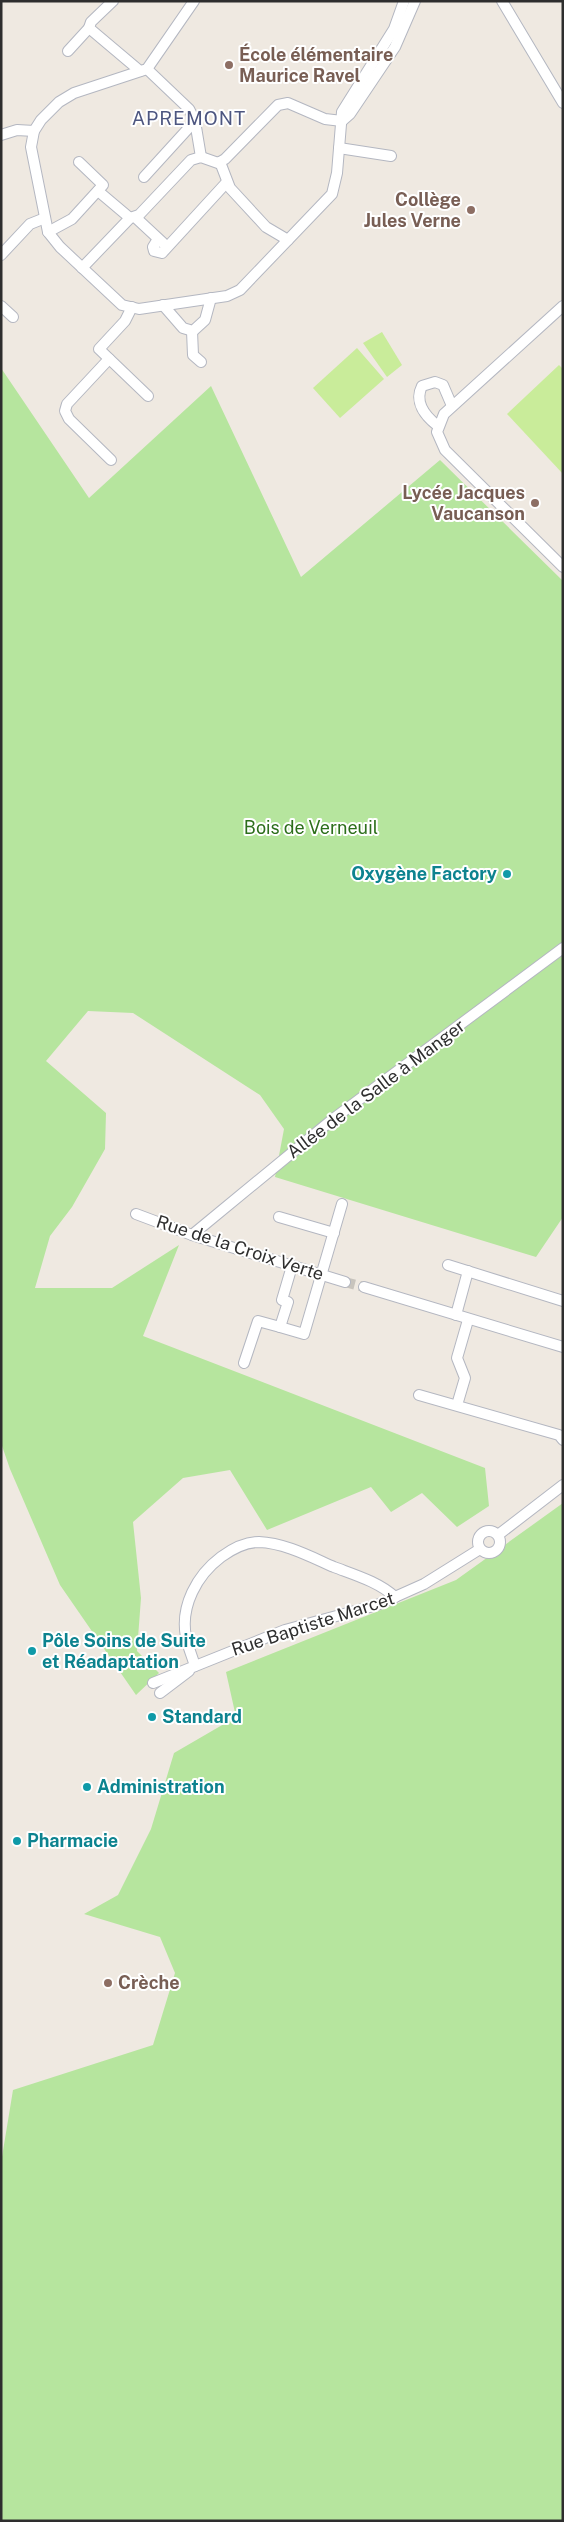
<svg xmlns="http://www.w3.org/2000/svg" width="564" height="2522" viewBox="0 0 564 2522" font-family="'Public Sans',sans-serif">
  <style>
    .green { fill: #b6e59e }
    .pitch { fill: #c9ec9a }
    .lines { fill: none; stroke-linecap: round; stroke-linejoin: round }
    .minor-tunnel { stroke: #c8c4bd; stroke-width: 10; stroke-dasharray: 10 5; stroke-linecap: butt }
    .minor-casing { stroke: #b4b7c1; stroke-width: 12 }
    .minor { stroke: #fff; stroke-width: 10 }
    .education-dot { fill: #8d6e63; stroke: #fff; stroke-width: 2 }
    .culture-dot { fill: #0f9aa8; stroke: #fff; stroke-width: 2 }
    .labels { text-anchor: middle; stroke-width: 4; stroke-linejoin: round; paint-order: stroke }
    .education-label { font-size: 18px; font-weight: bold; fill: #785e54; stroke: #fff; text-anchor: start }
    .park-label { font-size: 18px; fill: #2c6e1b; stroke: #fff }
    .culture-label { font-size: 18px; font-weight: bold; fill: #0d838f; stroke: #fff; text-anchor: start }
    .street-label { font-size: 18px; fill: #2e2e2e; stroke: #fff }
    .neighbourhood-label { font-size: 19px; letter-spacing: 1px; fill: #4d5680; stroke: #fff }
  </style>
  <rect width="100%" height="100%" fill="#efe9e1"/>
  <g class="green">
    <polygon points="1,368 89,498 211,386 301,577 440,460 563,581 563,1217 536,1257 275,1177 284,1129 260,1095 133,1013 88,1011 46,1061 106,1113 105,1149 72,1207 50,1236 35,1288 112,1288 179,1245 143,1336 485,1468 489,1506 457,1527 422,1493 391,1512 371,1487 267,1530 230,1470 183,1478 133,1522 141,1598 137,1651 159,1673 136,1695 60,1585 10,1469 1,1443"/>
    <polygon points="563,1503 563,2521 1,2521 1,2163 13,2090 153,2045 175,1973 160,1937 84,1914 118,1895 151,1829 174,1753 236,1717 226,1672 456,1580"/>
  </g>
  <g class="pitch">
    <polygon points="382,332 402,365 387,377 363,343"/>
    <polygon points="357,348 384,379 340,418 313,388"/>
    <polygon points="559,365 563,369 563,474 507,414"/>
  </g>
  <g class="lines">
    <polyline class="minor-tunnel" points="345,1282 364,1287"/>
    <defs>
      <g id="minor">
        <polyline points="113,1 91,22 89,28 140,71"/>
        <polyline points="194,1 147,69 74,93 59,102 41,120 34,131 31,147 48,232 60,247 122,305 139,309 227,296 240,290 332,194 337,173 342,112 394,29 404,1"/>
        <polyline points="502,1 563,103"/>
        <polyline points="68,51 89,28"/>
        <polyline points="147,69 189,109 195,121 201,157"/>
        <polyline points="342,121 350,114 395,47 415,1"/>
        <polyline points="1,135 17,130 34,131"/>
        <polyline points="339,148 391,156"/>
        <polyline points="220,162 230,188 266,227 288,240"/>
        <polyline points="144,177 195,121"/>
        <polyline points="98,191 130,218"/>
        <polyline points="135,217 163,243"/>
        <polyline points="48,232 72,219 103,185 79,162"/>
        <polyline points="158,239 153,247 154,251 162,253 227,182"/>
        <polyline points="1,255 30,224 45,218"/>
        <polyline points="82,268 130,218 139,215 191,160 201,157 218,163 225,159 278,105 288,103 325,119 342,121"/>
        <polyline points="163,305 183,328 193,331 205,320 211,298"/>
        <polyline points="1,306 13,317"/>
        <polyline points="563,306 444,414 437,432 445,450 563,567"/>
        <polyline points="132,307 125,321 99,349 148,396"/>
        <polyline points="192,331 193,355 201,362"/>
        <polyline points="109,359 67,404 65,411 69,419 111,460"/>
        <path d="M438 426C425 416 414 402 422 386L435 382 443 385 452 406"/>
        <polyline points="136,1214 192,1235 345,1282"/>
        <polyline points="279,1217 334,1233"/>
        <polyline points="192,1235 333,1119 563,948"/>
        <polyline points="448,1265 563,1301"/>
        <polyline points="364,1287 563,1347"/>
        <polyline points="456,1315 468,1271"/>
        <polyline points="280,1327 304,1334 342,1204"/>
        <polyline points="244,1363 258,1321 280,1327 288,1302 282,1300 292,1266"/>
        <polyline points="419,1395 559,1435 563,1440"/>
        <polyline points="457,1405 465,1378 457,1358 468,1320"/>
        <circle cx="489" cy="1542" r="11"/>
        <polyline points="498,1535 563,1485"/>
        <path d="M195 1666C192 1656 188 1647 186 1637 180 1606 197 1575 221 1557 232 1549 244 1542 259 1542 285 1543 311 1557 334 1567 355 1575 379 1582 395 1597"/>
        <polyline points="153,1683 285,1630 377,1605 424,1584 480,1549"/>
        <polyline points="160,1693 189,1671"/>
      </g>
    </defs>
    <use href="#minor" class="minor-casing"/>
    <use href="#minor" class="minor"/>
  </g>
  <g class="education-dot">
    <circle cx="229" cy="65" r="5"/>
    <circle cx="471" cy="210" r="5"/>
    <circle cx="535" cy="503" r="5"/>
    <circle cx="108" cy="1983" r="5"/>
  </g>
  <g class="culture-dot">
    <circle cx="507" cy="874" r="5"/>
    <circle cx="32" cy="1651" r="5"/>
    <circle cx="152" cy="1717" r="5"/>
    <circle cx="87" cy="1787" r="5"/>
    <circle cx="17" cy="1841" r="5"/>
  </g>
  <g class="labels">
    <g class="education-label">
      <text x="239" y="61">École élémentaire<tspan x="239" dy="21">Maurice Ravel</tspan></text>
      <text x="461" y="206" text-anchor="end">Collège<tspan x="461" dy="21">Jules Verne</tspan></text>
      <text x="525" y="499" text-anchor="end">Lycée Jacques<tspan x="525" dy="21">Vaucanson</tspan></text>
      <text x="118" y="1989">Crèche</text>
    </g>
    <g class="park-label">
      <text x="311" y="834">Bois de Verneuil</text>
    </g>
    <g class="culture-label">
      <text x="497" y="880" text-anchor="end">Oxygène Factory</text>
      <text x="42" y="1647">Pôle Soins de Suite<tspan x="42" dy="21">et Réadaptation</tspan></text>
      <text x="162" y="1723">Standard</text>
      <text x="97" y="1793">Administration</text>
      <text x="27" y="1847">Pharmacie</text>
    </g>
    <g class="street-label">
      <text transform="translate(376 1089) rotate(-37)" y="6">Allée de la Salle à Manger</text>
      <text transform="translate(240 1248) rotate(18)" y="6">Rue de la Croix Verte</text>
      <text transform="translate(313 1624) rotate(-18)" y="6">Rue Baptiste Marcet</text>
    </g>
    <g class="neighbourhood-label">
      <text x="189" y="125">APREMONT</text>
    </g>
  </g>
  <rect width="564" height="2522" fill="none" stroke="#2e2e2e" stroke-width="5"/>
</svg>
